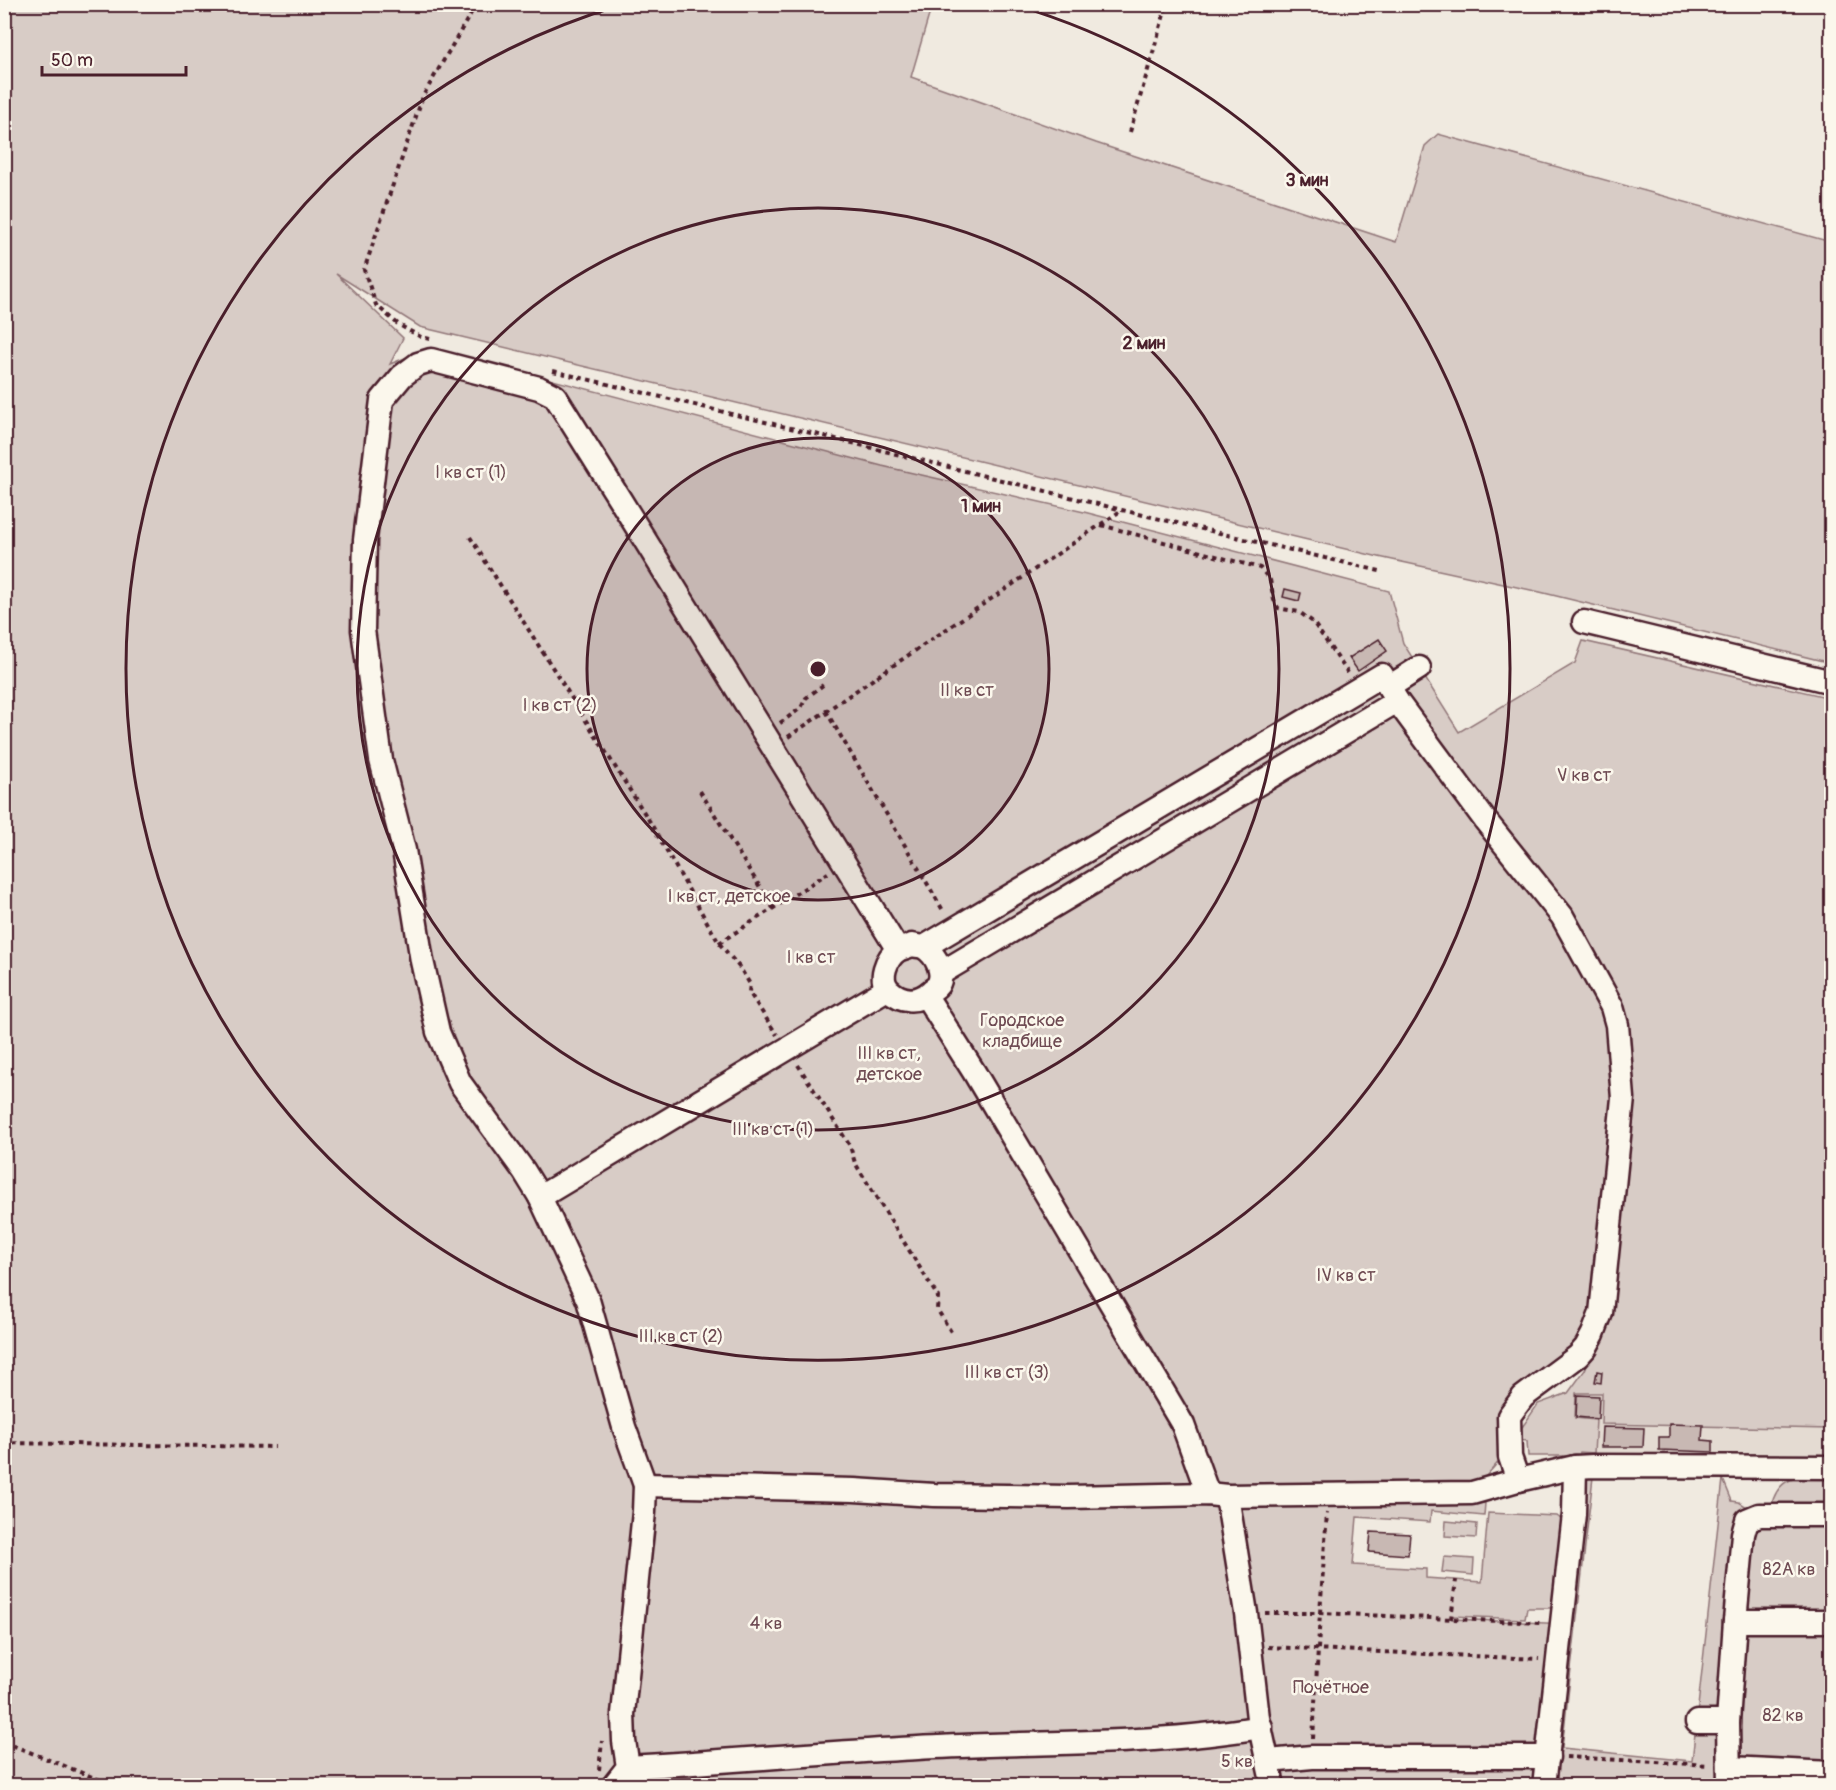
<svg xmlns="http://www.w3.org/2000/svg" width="1836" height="1790" viewBox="0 0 1836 1790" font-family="Pangolin,sans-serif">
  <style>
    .built { fill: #e4dbd2 }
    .green { fill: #d8ccc6; stroke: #917678; stroke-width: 1.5 }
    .building { fill: #c8b8b3; stroke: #4a1f2b; stroke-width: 1.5 }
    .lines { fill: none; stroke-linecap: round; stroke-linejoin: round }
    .minor-casing { stroke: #4a1f2b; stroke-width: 27 }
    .path { stroke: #4a1f2b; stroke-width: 4; stroke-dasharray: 4.5 4.5; stroke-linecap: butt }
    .minor { stroke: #fbf7ec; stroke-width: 22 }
    .ring { fill: none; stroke: #4a1f2b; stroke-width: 3 }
    .labels { text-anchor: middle; stroke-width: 5; stroke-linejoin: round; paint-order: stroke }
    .park-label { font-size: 18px; fill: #6e4a52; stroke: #fbf7ec }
    .centre { fill: #4a1f2b; stroke: #fbf7ec; stroke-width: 3 }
    .ring-label { font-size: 18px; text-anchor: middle; font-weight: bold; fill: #4a1f2b; stroke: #fbf7ec; stroke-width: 5; stroke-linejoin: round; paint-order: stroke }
  </style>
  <rect width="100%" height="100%" fill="#f0eae0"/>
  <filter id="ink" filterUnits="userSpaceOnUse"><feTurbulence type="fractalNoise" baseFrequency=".0167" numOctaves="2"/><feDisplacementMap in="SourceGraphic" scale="12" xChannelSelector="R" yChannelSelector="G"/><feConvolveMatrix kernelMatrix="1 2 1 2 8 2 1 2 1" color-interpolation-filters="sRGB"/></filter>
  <g filter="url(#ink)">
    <polygon class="built" points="1576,1393 1602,1393 1831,1425 1831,1459 1594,1453 1596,1420 1575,1419"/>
    <g class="green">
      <path d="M5 5H932L911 77 1096 143 1396 242 1425 146 1438 134 1831 242V663L1540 592 1379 557 420 327 336 274 403 338 390 364 430 348 882 466 1084 512 1389 591 1403 643 1459 732 1575 663 1583 641 1831 698V1429L1601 1424 1602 1393H1576L1575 1418 1596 1420 1594 1453 1580 1452 1579 1456H1528L1527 1441 1514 1439 1538 1404 1568 1393 1585 1370 1596 1341 1579 1348 1516 1398 1503 1457 1486 1476 1472 1485 1471 1502 1485 1503 1484 1516 1431 1511 1430 1522 1357 1517 1353 1565 1426 1569V1578L1482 1582 1488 1513 1557 1516 1562 1520 1557 1608H1527L1525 1619 1452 1616V1619L1568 1624 1583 1483 1587 1476 1593 1477 1562 1748 1692 1761 1723 1479 1732 1501 1739 1502 1747 1507H1771C1779 1472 1801 1478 1831 1478V1785L5 1786Z"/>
      <polygon points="1446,1521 1477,1524 1476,1538 1445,1536"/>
      <polygon points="1444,1557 1474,1559 1473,1575 1442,1572"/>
    </g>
    <g class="building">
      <polygon points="1285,589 1301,593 1299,601 1283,597"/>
      <polygon points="1379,639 1387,651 1358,671 1349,658"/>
      <polygon points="1597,1371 1602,1372 1601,1383 1595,1382"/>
      <polygon points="1577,1395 1599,1396 1598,1419 1576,1417"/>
      <polygon points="1669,1424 1703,1425 1702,1440 1713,1441 1713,1452 1659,1450 1659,1437 1669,1437"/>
      <polygon points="1602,1427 1644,1428 1643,1447 1601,1447"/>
      <polygon points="1371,1532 1410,1534 1408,1555 1369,1552"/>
    </g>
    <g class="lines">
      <defs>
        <g id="minor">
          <polyline points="1584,622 1832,682"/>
          <polyline points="1389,687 1419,668"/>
          <path d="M912 945C916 946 922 946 925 948 936 955 945 973 938 985 936 988 933 989 931 991 918 1003 902 1002 889 990 878 979 886 958 898 950 902 948 908 947 912 945Z"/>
          <polyline points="924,947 1382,675 1397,701 1485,820 1562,916 1612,1007 1617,1025 1623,1098 1601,1313 1593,1334 1586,1347 1578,1356 1523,1397 1509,1416 1510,1457 1518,1480"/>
          <polyline points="941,973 1397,701"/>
          <polyline points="926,996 974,1072 1183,1425 1208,1494"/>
          <polyline points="540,1197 887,989"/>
          <polyline points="645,1485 854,1490 934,1495 1069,1497 1208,1494 1227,1496 1472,1493 1518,1480 1575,1467 1594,1466 1832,1467"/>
          <polyline points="1227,1496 1246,1613 1258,1718 1273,1786"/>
          <polyline points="1735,1621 1832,1621"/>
          <polyline points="1697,1722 1728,1722"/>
          <polyline points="1269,1761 1312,1757 1548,1757"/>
          <path d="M628 1767C739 1761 850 1750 961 1746 1060 1742 1162 1744 1261 1727"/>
          <polyline points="1729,1768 1832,1773"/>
          <polyline points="613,1786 628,1767 624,1741 623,1714 644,1512 645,1485 624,1427 588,1300 540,1197 524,1171 460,1083 438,1032 422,961 404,850 381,760 363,630 365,540 382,400 402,376 418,364 431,360 539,388 555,396 619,498 898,950"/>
          <polyline points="1544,1786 1574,1514 1575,1467"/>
          <polyline points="1729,1786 1728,1722 1735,1621 1743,1534 1747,1520 1759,1515 1832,1515"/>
        </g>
      </defs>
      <use href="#minor" class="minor-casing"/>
      <g class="path">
        <polyline points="1130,132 1167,4"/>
        <polyline points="430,339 421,337 399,325 376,305 364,270 423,96 471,13 473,4"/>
        <polyline points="553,371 832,438 1122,510 1384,572"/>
        <polyline points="1101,525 1260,568 1270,580 1274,600 1278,608 1299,612 1313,622 1348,673"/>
        <polyline points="470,537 650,822 719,943 740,968 750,984 749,992 777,1035"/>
        <polyline points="826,711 944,912"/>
        <polyline points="780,723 801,708 806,698 823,685"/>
        <polyline points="788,737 1122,510"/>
        <polyline points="700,791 773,908"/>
        <polyline points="719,943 828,873"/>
        <polyline points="798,1065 850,1146 855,1163 938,1297 937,1309 953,1335"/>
        <polyline points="4,1443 275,1447"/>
        <polyline points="1265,1613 1320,1613 1542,1623"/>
        <polyline points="1451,1619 1456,1580"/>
        <polyline points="1268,1647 1539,1659"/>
        <polyline points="1313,1739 1320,1613 1327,1513"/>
        <polyline points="4,1742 115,1786"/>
        <polyline points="1566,1757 1709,1765"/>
        <polyline points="599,1770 602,1741"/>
        <polyline points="1308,1786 1310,1776"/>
      </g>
      <use href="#minor" class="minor"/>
    </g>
  </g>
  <circle cx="818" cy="669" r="231" fill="#4a1f2b" fill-opacity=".12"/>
  <g class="ring">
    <circle cx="818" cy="669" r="231"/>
    <circle cx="818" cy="669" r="461"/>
    <path d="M1015 5A692 692 0 1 1 621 5"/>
  </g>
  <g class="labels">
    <g class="park-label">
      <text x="471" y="478">I кв ст (1)</text>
      <text x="967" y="696">II кв ст</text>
      <text x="560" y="711">I кв ст (2)</text>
      <text x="1584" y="781">V кв ст</text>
      <text x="729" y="902">I кв ст, детское</text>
      <text x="811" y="963">I кв ст</text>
      <text x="1022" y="1026">Городское<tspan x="1022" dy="21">кладбище</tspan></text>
      <text x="889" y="1059">III кв ст,<tspan x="889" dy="21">детское</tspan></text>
      <text x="773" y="1135">III кв ст (1)</text>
      <text x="1346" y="1281">IV кв ст</text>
      <text x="681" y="1342">III кв ст (2)</text>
      <text x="1007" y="1378">III кв ст (3)</text>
      <text x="1789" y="1575">82А кв</text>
      <text x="766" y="1629">4 кв</text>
      <text x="1331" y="1693">Почётное</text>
      <text x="1783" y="1721">82 кв</text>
      <text x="1237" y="1767">5 кв</text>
    </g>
  </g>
  <circle cx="818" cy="669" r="9" class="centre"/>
  <g class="ring-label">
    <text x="1307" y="186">3 мин</text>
    <text x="1144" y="349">2 мин</text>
    <text x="981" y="512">1 мин</text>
  </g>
  <rect width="1836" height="1790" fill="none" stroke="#fbf7ec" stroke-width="24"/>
  <rect x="12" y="12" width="1812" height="1766" fill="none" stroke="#4a1f2b" stroke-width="2" filter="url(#ink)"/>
  <path d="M42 66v9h144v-9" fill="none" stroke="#4a1f2b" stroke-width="3"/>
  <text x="51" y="66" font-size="18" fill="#4a1f2b" stroke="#fbf7ec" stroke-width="4.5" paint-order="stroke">50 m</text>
</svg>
